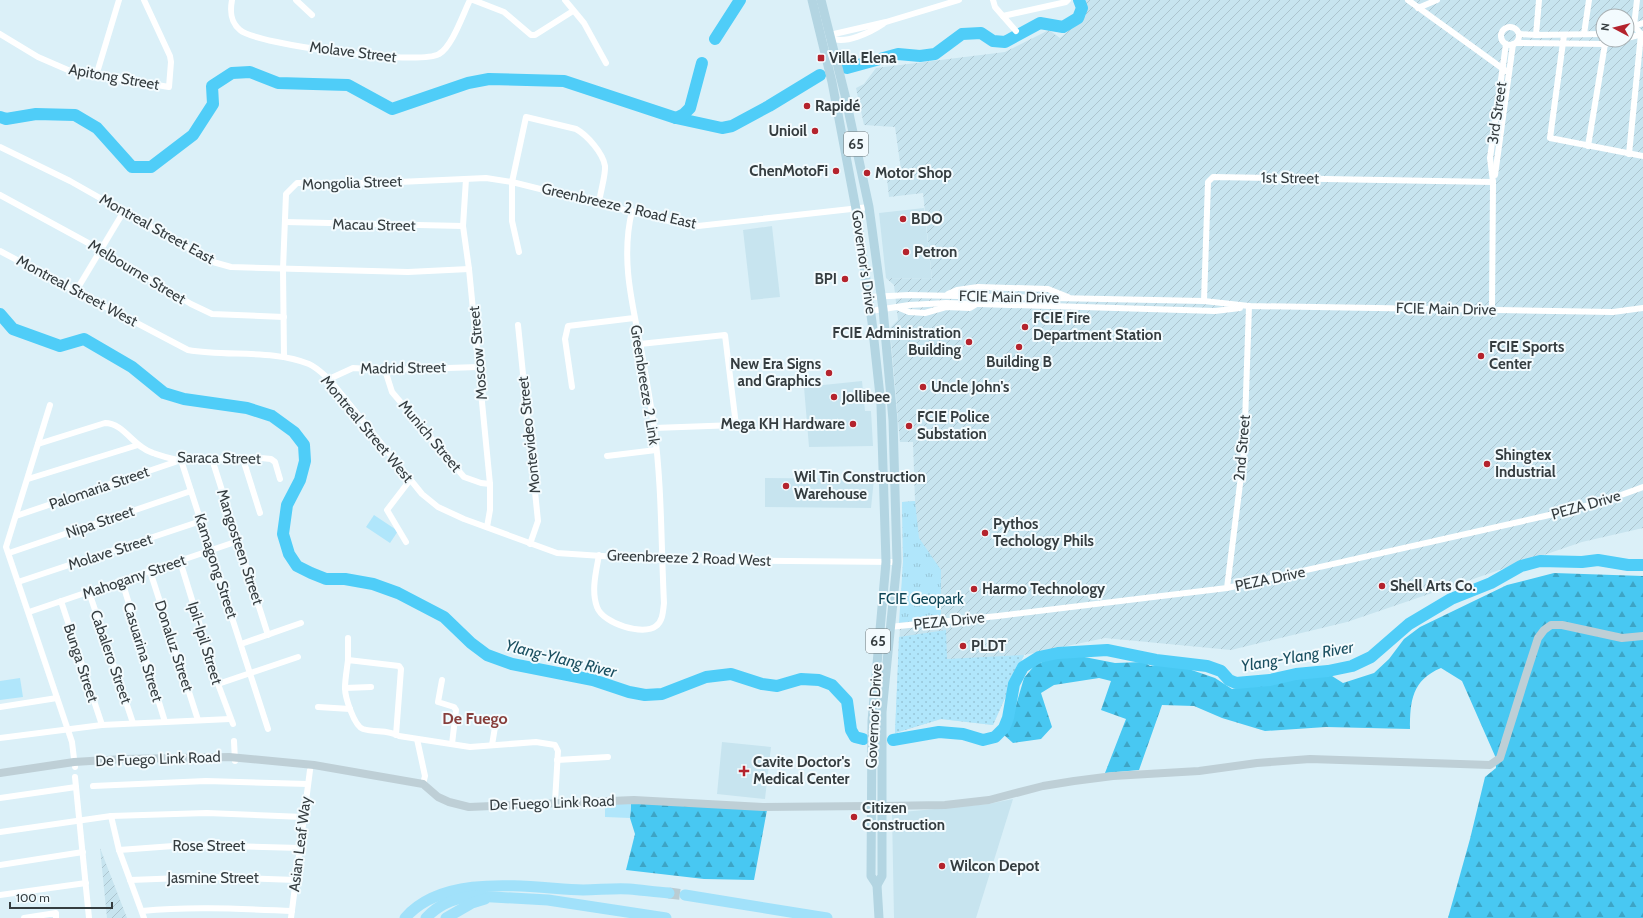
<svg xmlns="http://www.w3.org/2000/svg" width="1643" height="918" viewBox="0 0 1643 918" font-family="Cabin,sans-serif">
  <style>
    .built { fill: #c7e4ef }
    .industrial { fill: url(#industrial-furrows); fill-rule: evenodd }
    .grass { fill: url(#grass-dots) }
    .forest { fill: url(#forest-firs) }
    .park { fill: url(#park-tufts) }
    .pitch { fill: #b0e6fb }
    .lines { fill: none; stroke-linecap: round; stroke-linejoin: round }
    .river { stroke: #4fcdf8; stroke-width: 12 }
    .highway-tunnel { stroke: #baccd3; stroke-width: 11; stroke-dasharray: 11 5.5; stroke-linecap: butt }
    .street { stroke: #fff; stroke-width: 6 }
    .secondary { stroke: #becfd6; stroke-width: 8 }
    .primary { stroke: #b3d5e2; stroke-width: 9 }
    .highway { stroke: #a1e1fa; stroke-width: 11 }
    .poi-dot { fill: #b4232d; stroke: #f3fbfe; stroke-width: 1.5 }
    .labels { text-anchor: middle; stroke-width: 4; stroke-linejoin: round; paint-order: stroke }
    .shield { fill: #f3fbfe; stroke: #6e7679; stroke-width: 1 }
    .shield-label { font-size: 14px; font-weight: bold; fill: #353d40 }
    .street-label { font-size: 15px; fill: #353d40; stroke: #f3fbfe }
    .poi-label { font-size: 15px; font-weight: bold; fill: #353d40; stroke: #f3fbfe; text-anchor: start }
    .park-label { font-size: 15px; fill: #0b4354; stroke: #f3fbfe }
    .water-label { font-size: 16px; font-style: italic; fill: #1a4f60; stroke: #f3fbfe }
    .neighbourhood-label { font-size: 16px; font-weight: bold; fill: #873f3c; stroke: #f3fbfe }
  </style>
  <defs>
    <pattern id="industrial-furrows" width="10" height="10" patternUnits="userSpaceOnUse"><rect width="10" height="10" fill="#c7e4ef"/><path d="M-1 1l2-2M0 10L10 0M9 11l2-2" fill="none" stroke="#acc4ce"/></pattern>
    <pattern id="grass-dots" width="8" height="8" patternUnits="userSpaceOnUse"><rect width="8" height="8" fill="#b0e6fb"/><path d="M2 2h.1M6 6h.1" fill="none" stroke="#98c6d8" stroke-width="1.8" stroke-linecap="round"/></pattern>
    <pattern id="forest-firs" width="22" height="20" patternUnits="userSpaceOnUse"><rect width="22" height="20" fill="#48c8f2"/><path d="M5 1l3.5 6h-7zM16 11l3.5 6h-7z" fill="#3da4c5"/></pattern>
    <pattern id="park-tufts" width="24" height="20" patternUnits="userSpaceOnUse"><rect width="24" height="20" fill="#b0e6fb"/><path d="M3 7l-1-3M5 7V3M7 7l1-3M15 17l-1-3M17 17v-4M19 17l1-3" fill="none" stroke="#98c6d8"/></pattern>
  </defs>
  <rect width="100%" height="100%" fill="#dbf0f8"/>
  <g class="built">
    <polygon points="924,208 932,279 886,278 879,213"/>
    <polygon points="772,226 780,297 751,300 743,230"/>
    <polygon points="862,381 865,411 871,411 873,446 809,447 804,387"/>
    <polygon points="765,478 874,479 871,508 765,507"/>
    <polygon points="722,742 771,747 765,799 717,794"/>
    <polygon points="1013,799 976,918 894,918 892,813 988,804"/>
  </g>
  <g class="industrial">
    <path d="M1086 0H1643V528L1582 542 1347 622 1231 650 1105 638 1024 655 993 725 941 719 895 733 903 562 902 502 915 501 913 442H900L890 330 891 327 898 320 894 285 886 278 932 279 923 193 889 197 887 179 902 177 895 127 864 125 856 88 864 84 876 68 1005 52 1049 30 1060 38 1086 16ZM1603 16H1627V40H1603Z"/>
    <polygon points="100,848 127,918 107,918"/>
  </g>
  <polygon class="grass" points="946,630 947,659 1024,655 993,725 941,719 895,733 899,637"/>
  <g class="forest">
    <path d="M1554 573 1643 576V918H1448L1470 839 1485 777 1496 768 1495 756 1462 681 1441 668C1412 680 1410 701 1410 729L1326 727 1265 731 1222 718 1194 706 1162 705 1139 770 1105 773 1126 719 1101 710 1111 681 1099 678 1054 685 1041 693 1052 727 1041 739 1013 743 1004 735 1012 719 1024 678 1035 665 1059 655 1069 654 1115 663 1144 662 1150 666 1174 664 1215 678 1232 689 1319 676H1332L1343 683 1374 673 1389 659 1404 639 1420 627 1507 585Z"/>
    <polygon points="631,803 767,810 754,880 704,879 626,870 635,834 630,818"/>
  </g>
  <polygon class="park" points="915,501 919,538 941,570 941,617 899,623 903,562 902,502"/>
  <g class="pitch">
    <polygon points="374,515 398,531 390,543 366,527"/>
    <polygon points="20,678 23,697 0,700 0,681"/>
    <polygon points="605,802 631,803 630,818 605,817"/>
  </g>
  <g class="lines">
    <g class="river">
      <polyline points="715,39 740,0"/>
      <polyline points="847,68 898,54 920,56 935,54 962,34 981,33 993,41 1005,42 1040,23 1063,27 1078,18 1082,8 1079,0"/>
      <polyline points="0,117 6,119 36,114 75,115 97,128 132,167 151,167 193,135 213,104 212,86 232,73 250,72 278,83 348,85 392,109 468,83 489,79 564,81 676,118 722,128 732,126 769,106 820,75"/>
      <polyline points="676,118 684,114 690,108 702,63"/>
      <polyline points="0,314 13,329 60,346 84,339 132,367 164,393 184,399 247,408 272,416 294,432 304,445 305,461 300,480 287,505 283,534 289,554 297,566 311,573 326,579 345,579 373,584 398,593 444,617 471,643 487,655 512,664 593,680 629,692 645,695 662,694 706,677 731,674 762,684 777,686 801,679 819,680 832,685 847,701 851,730 855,737 863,739"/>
      <polyline points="893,740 939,732 963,734 983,740 995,737 1004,728 1008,718 1014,684 1023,667 1039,657 1058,653 1107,650 1156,660 1207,666 1221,671 1229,680 1236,683 1270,680 1296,674 1328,671 1352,666 1371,657 1409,624 1451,599 1491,583 1521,566 1540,561 1582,562 1598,560 1628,565 1643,565"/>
    </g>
    <polyline class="highway-tunnel" points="669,893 685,895"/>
    <g class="street">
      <path d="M232 0C230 11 230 22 240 30 257 45 419 66 439 54 452 47 463 14 470 0"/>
      <polyline points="296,0 312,15"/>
      <polyline points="473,0 504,12 531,35 535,35 573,11"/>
      <polyline points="565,0 584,23 606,63"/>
      <polyline points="993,0 995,7 1016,31"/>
      <polyline points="1408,0 1506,71"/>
      <polyline points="1418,8 1437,0"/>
      <polyline points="1003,16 1066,2 1068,0"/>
      <circle cx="1510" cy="36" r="9"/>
      <polyline points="1627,28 1643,23"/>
      <polyline points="0,34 38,57 68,70 169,87 171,62 170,56 144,0"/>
      <polyline points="1519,34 1536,35 1603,34"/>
      <polyline points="1584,34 1589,0"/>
      <polyline points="1536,35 1539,0"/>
      <polyline points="1564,35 1550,138 1643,156"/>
      <polyline points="829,38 834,34 886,22 959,0"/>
      <path d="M831 38C845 45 871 32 883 24"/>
      <polyline points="1627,38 1643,34"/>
      <polyline points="1516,43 1605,44 1620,40"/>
      <polyline points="96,76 119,0"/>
      <polyline points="1588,146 1605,44"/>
      <polyline points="0,147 70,181 213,262 231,267 408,272 469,269"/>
      <polyline points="1629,154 1641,34 1634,26 1637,0"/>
      <polyline points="1495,175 1513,44"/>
      <polyline points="466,179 463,226 469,269 490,484 490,510 487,527"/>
      <polyline points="0,195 101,250 191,304 212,314 284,317"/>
      <polyline points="285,222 463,226"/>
      <path d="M0 251 188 350C227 357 273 349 309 364 316 367 323 374 329 379L422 494 438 507 464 519 557 553 662 560 897 562"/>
      <path d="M519 252 512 221V182L526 117 576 129C587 135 603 153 605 166 606 174 600 193 599 203"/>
      <polyline points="76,291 124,211"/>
      <polyline points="948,294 957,290 978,287 1048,289 1068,297"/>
      <polyline points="869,297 909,295 1204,301 1249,306 1613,312 1643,308"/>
      <polyline points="1204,301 1208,182 1213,177 1493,182"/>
      <polyline points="897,307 909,312 925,313 946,307 970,308 975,305"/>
      <polyline points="1492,310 1493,182 1490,158 1506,44"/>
      <polyline points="871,311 909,305 946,303 1215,311 1240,308"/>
      <polyline points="518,325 538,521 530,544"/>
      <polyline points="640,344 725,335 736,425 654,428"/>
      <polyline points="284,357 283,269 286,194 297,183 377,183 486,178 512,182 669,221 698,226 869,207"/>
      <polyline points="385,370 392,392 464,477 481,483 490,484"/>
      <polyline points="329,379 353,368 385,370 479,367"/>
      <polyline points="572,387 565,339 568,326 634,318"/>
      <polyline points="50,405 6,547 72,742 75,767"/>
      <path d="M38 444 105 423C124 423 134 448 153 453 162 456 173 460 182 460 212 461 242 455 271 459L275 462 280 479"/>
      <polyline points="607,456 656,450"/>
      <polyline points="212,459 268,635"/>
      <polyline points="243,459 260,513"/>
      <polyline points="28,479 138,445"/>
      <polyline points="16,516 181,460 268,729"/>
      <polyline points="406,542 387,510 410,480"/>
      <polyline points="9,553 191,491"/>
      <path d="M599 555C596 572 591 591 597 607 603 624 644 636 656 626 663 621 663 611 664 603 661 545 662 485 654 427 650 399 645 371 640 343 631 299 621 256 632 211"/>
      <polyline points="180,561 218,684 233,724"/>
      <polyline points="150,571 198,720"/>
      <polyline points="122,581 165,722"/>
      <polyline points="18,582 201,521"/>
      <polyline points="1227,588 1244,452 1249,306"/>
      <polyline points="89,592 133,723"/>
      <polyline points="61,601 102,725"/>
      <polyline points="29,612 238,541"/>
      <polyline points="889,627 998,616 1227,588 1545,516 1602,502 1643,487"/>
      <polyline points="348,638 348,660"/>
      <polyline points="241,644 301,623"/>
      <polyline points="442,680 438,702 454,707 456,710 452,744"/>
      <polyline points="218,684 298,657"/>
      <polyline points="345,688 371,687"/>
      <polyline points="0,707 57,698"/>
      <polyline points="318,707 350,709"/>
      <path d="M396 735 401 669 399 666 348 660C347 669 345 679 345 688 345 697 354 726 363 729 376 733 387 729 399 736L470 747 536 742 555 745 558 751 555 802"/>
      <polyline points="0,738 102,725 230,719"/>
      <polyline points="417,739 425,776 423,784"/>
      <polyline points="234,741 235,761"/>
      <polyline points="492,745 495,727"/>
      <polyline points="557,760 608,757"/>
      <polyline points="75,777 89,918"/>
      <polyline points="93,786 206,781 308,784"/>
      <polyline points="0,798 76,787"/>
      <polyline points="111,816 119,850 144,918"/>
      <polyline points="0,832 111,816 207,813 304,817"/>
      <polyline points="119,850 187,845 300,848"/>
      <polyline points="0,865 83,852"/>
      <polyline points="130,880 209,877 296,880"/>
      <polyline points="0,895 86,883"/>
      <path d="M142 911C192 906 242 909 292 911"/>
      <polyline points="24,918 56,913 56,918"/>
      <polyline points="291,918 310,770"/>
    </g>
    <g class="secondary">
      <polyline points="0,773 74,762 123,759 229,757 314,765 423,784 438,797 449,802 469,807 634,800 763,807 870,806"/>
      <polyline points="881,806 945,805 989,800 1043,786 1074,781 1113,776 1199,771 1257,763 1310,759 1490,765 1500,758 1526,675 1538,638 1544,630 1551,625 1562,625 1622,638 1643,636"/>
    </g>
    <g class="primary">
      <polyline points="812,0 832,82 856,209 872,322 881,405 886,562 872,721 871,876 877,885"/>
      <polyline points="821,0 845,95 869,207 883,309 893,420 897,562 882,712 882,876 877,885 879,918"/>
    </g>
    <g class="highway">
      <polyline points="685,895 827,918"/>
      <path d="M405 918C445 872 529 888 583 890 598 890 614 888 629 889 642 890 655 892 669 893"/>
      <path d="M426 918C439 904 457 897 476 896L548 900 666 918"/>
      <polyline points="446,918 472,903 485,899"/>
    </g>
  </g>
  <g class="poi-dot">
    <rect x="817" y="54" width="8" height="8" rx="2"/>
    <circle cx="807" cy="106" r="4"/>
    <circle cx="815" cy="131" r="4"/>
    <circle cx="836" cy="171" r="4"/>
    <circle cx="867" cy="173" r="4"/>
    <circle cx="903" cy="219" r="4"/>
    <circle cx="906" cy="252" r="4"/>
    <circle cx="845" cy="279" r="4"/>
    <circle cx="1025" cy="327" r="4"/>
    <circle cx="969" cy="342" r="4"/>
    <circle cx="1019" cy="347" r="4"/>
    <circle cx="1481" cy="356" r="4"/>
    <circle cx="829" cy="373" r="4"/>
    <circle cx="923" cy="387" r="4"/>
    <circle cx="834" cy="397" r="4"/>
    <circle cx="853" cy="424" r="4"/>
    <circle cx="909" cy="426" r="4"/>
    <circle cx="1487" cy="464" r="4"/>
    <circle cx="786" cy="486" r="4"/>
    <circle cx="985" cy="533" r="4"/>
    <circle cx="1382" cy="586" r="4"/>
    <circle cx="974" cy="589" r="4"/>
    <circle cx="963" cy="646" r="4"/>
    <path d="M742 765h4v4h4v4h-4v4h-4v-4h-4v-4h4z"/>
    <circle cx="854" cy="817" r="4"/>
    <circle cx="942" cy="866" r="4"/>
  </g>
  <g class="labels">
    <g class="shield">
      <rect x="844" y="132" width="24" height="24" rx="3"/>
      <rect x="866" y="629" width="24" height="24" rx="3"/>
    </g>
    <g class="shield-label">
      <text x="856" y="149">65</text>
      <text x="878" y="646">65</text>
    </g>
    <g class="street-label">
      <text transform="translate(353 52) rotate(7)" y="5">Molave Street</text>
      <text transform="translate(114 77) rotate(10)" y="5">Apitong Street</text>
      <text transform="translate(1497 113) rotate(-82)" y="5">3rd Street</text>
      <text transform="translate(1290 178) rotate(1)" y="5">1st Street</text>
      <text transform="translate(352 183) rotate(-2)" y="5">Mongolia Street</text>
      <text transform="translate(619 206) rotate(13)" y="5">Greenbreeze 2 Road East</text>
      <text transform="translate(374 225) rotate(1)" y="5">Macau Street</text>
      <text transform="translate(157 229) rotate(29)" y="5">Montreal Street East</text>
      <text transform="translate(864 262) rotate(82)" y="5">Governor's Drive</text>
      <text transform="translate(137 272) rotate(31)" y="5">Melbourne Street</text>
      <text transform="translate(77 291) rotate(28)" y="5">Montreal Street West</text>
      <text transform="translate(1009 297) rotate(1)" y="5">FCIE Main Drive</text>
      <text transform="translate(1446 309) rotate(1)" y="5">FCIE Main Drive</text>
      <text transform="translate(478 353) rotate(-95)" y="5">Moscow Street</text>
      <text transform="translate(403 368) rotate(-1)" y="5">Madrid Street</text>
      <text transform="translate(645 385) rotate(81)" y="5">Greenbreeze 2 Link</text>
      <text transform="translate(367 429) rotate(50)" y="5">Montreal Street West</text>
      <text transform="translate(529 435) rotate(-96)" y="5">Montevideo Street</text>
      <text transform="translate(430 436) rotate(50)" y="5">Munich Street</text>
      <text transform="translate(1242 448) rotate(-85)" y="5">2nd Street</text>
      <text transform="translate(219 458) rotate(1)" y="5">Saraca Street</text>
      <text transform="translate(99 488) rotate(-19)" y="5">Palomaria Street</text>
      <text transform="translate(1586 505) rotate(-16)" y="5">PEZA Drive</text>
      <text transform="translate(100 522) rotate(-19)" y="5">Nipa Street</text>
      <text transform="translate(240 547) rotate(72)" y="5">Mangosteen Street</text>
      <text transform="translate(110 552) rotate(-18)" y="5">Molave Street</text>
      <text transform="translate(689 558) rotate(2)" y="5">Greenbreeze 2 Road West</text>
      <text transform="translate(216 566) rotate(72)" y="5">Kamagong Street</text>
      <text transform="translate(134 577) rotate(-19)" y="5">Mahogany Street</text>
      <text transform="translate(1270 579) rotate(-12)" y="5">PEZA Drive</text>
      <text transform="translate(949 621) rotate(-6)" y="5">PEZA Drive</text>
      <text transform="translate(205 643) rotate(73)" y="5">Ipil-Ipil Street</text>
      <text transform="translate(174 646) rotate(72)" y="5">Donaluz Street</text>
      <text transform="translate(143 652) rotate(73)" y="5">Casuarina Street</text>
      <text transform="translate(111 657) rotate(71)" y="5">Cabalero Street</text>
      <text transform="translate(81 663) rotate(72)" y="5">Bunga Street</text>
      <text transform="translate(874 716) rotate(-87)" y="5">Governor's Drive</text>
      <text transform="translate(158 759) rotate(-2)" y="5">De Fuego Link Road</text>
      <text transform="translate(552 803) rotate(-2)" y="5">De Fuego Link Road</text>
      <text transform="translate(300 844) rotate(-83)" y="5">Asian Leaf Way</text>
      <text x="209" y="851">Rose Street</text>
      <text x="213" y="883">Jasmine Street</text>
    </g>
    <g class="poi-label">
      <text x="829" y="63">Villa Elena</text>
      <text x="815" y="111">Rapidé</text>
      <text x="807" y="136" text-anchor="end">Unioil</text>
      <text x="828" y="176" text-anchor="end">ChenMotoFi</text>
      <text x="875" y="178">Motor Shop</text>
      <text x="911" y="224">BDO</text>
      <text x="914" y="257">Petron</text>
      <text x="837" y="284" text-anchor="end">BPI</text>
      <text x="1033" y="323">FCIE Fire<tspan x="1033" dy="17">Department Station</tspan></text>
      <text x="961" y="338" text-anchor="end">FCIE Administration<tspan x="961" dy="17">Building</tspan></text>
      <text x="1489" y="352">FCIE Sports<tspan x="1489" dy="17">Center</tspan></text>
      <text x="1019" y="367" text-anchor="middle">Building B</text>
      <text x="821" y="369" text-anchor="end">New Era Signs<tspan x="821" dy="17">and Graphics</tspan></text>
      <text x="931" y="392">Uncle John's</text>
      <text x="842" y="402">Jollibee</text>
      <text x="917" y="422">FCIE Police<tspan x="917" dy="17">Substation</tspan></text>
      <text x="845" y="429" text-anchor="end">Mega KH Hardware</text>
      <text x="1495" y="460">Shingtex<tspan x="1495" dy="17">Industrial</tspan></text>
      <text x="794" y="482">Wil Tin Construction<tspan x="794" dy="17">Warehouse</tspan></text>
      <text x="993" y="529">Pythos<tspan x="993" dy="17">Techology Phils</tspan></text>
      <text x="1390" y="591">Shell Arts Co.</text>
      <text x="982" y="594">Harmo Technology</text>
      <text x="971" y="651">PLDT</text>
      <text x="753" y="767">Cavite Doctor's<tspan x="753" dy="17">Medical Center</tspan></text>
      <text x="862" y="813">Citizen<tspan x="862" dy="17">Construction</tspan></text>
      <text x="950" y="871">Wilcon Depot</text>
    </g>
    <g class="park-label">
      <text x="921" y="604">FCIE Geopark</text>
    </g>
    <g class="water-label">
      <text transform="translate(1297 656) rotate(-10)" y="6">Ylang-Ylang River</text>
      <text transform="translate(561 658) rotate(14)" y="6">Ylang-Ylang River</text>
    </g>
    <g class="neighbourhood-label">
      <text x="475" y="724">De Fuego</text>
    </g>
  </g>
  <g transform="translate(1615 28) rotate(277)"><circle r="19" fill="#f3fbfe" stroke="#a7afb2"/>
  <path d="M0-3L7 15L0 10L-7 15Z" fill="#b4232d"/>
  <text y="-6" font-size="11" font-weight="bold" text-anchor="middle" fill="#353d40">N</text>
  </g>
  <path d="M10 902v6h102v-6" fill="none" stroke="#353d40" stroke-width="2"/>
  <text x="16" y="902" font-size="12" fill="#353d40" stroke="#f3fbfe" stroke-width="3" paint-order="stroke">100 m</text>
</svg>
